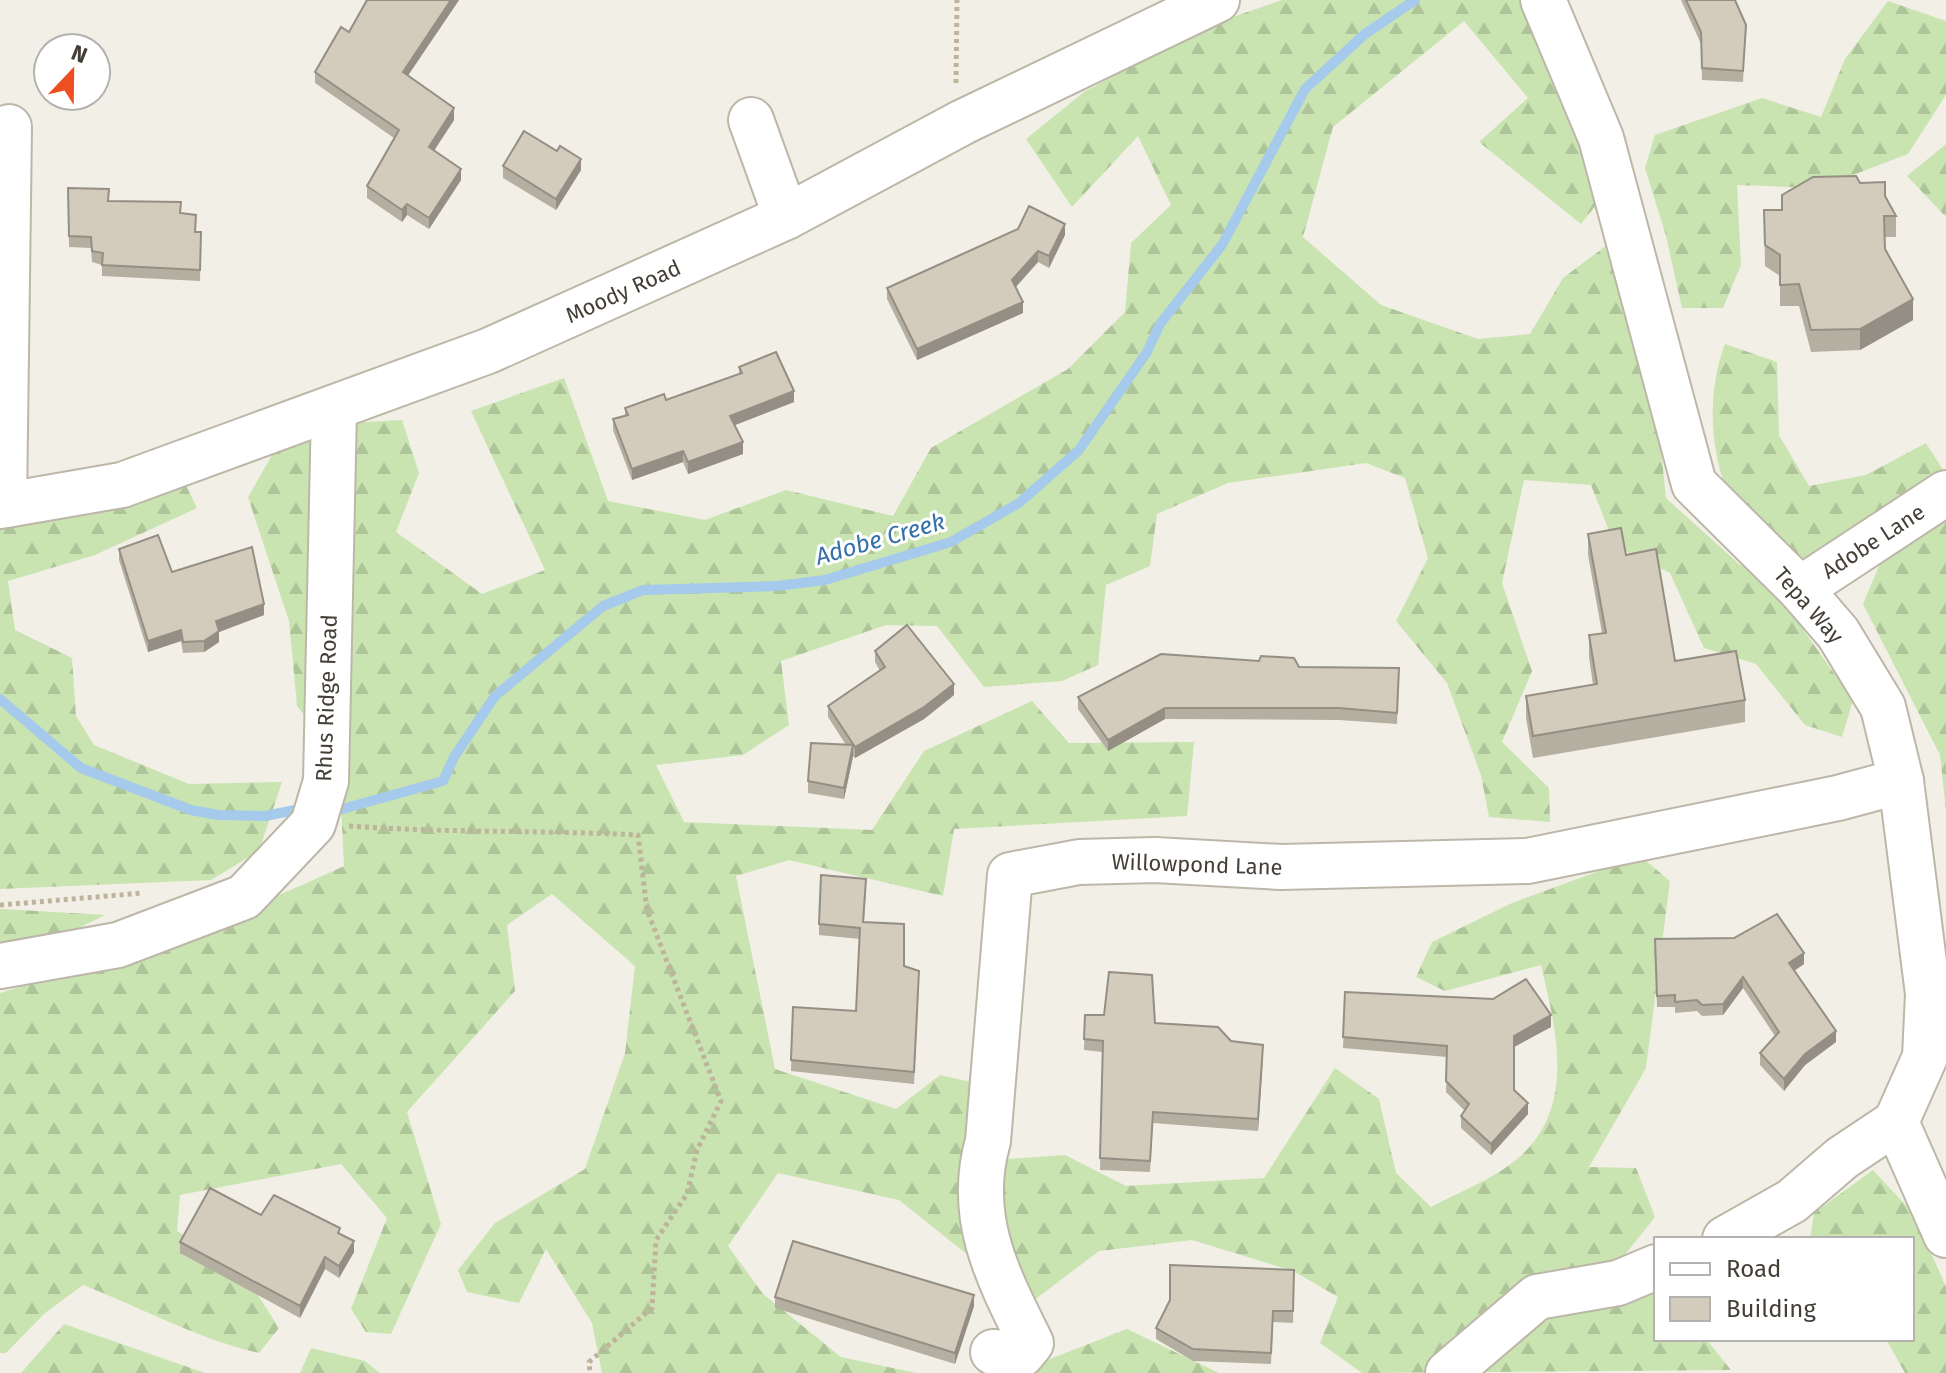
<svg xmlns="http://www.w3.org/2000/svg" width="1946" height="1373" viewBox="0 0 1946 1373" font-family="'Fira Sans',sans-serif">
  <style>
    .forest { fill: url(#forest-firs) }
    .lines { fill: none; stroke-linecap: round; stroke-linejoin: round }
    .stream { stroke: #a5caeb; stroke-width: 10 }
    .minor-casing { stroke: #bdb7a9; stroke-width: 48 }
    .path { stroke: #bdb49b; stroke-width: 5; stroke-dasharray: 4 4; stroke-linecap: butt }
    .minor { stroke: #fff; stroke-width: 44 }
    .wall { fill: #b5afa2 }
    .shaded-wall { fill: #948e84 }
    .building { fill: #d3cbbc; stroke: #948e84; stroke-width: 2 }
    .labels { text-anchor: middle; stroke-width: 6; stroke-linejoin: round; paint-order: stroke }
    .street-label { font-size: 22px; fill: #443f36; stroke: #fff }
    .water-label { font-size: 24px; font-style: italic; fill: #3670a9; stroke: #fff }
  </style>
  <defs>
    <pattern id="forest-firs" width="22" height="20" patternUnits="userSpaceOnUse" patternTransform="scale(2)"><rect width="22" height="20" fill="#c9e4b1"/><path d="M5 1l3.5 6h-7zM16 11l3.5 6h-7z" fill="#aec599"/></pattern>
  </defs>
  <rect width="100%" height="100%" fill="#f2efe6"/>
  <g class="forest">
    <path d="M1282 0H1538L1615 181 1581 224 1479 142 1528 98 1464 21 1333 127 1303 237 1381 305 1478 339 1530 334 1563 278 1607 245 1659 431 1666 498 1740 565 1789 574 1804 631 1853 700 1842 737 1805 725 1756 664 1704 648 1670 573 1615 546 1591 485 1524 480 1502 583 1532 671 1502 742 1549 788 1550 822 1489 817 1481 775 1447 683 1396 621 1428 558 1405 478 1366 463 1228 483 1157 514 1150 566 1106 585 1098 665 1062 681 984 687 937 626 886 625 781 661 789 725 743 755 656 765 684 822 872 830 924 751 1032 701 1069 743 1194 742 1187 816 954 829 943 896 789 860 736 876 775 1069 896 1109 940 1075 980 1084 994 1160 1065 1155 1126 1186 1264 1178 1335 1068 1379 1099 1396 1173 1431 1207C1457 1193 1489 1181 1512 1163 1578 1113 1557 1033 1541 965L1445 991 1416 977 1432 942 1512 903 1640 856 1670 881 1646 1068 1589 1167 1636 1168 1655 1217 1611 1272 1656 1295V1339H1706L1731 1370 1362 1373 1320 1343 1338 1297 1293 1271 1192 1240 1099 1251 1029 1304 899 1200 778 1173 728 1246 763 1294 841 1357 916 1373H602L592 1323 546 1249 519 1303 467 1292 458 1270 495 1223 585 1169 625 1053 635 966 552 894 507 925 515 991 407 1112 441 1224 391 1334 366 1332 351 1309 387 1218 341 1164 180 1195 177 1231 243 1272 279 1328 259 1353C198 1339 142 1308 83 1285L45 1313 6 1353H0V993C118 958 233 918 344 866L339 764 297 705 289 621 248 497 289 426 402 420 419 473 396 532 482 594 545 570 471 411 564 378 608 501 705 520 786 490 893 516 931 448 1068 369 1125 312 1131 243 1171 205 1138 136 1072 207 1026 139 1084 92 1210 25Z"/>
    <polygon points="1888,1 1946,21 1946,95 1908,154 1819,188 1737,185 1741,265 1723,308 1682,308 1666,236 1645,168 1655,135 1762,98 1821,117 1845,59"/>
    <polygon points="1946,144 1946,217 1907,176"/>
    <path d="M1725 344 1777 362 1779 435 1809 486 1866 475 1926 443 1943 470 1891 503 1825 557 1778 559C1764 543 1743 525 1734 507 1709 457 1706 394 1725 344Z"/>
    <polygon points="181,475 197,508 95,555 8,581 15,630 72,658 76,716 94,745 189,784 282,782 259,851 211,880 0,889 0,520"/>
    <polygon points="1946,513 1946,810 1940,755 1863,604 1884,554"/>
    <polygon points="0,909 3,909 105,915 0,967"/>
    <polygon points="1873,1170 1914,1214 1946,1287 1946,1373 1905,1373 1886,1339 1912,1339 1912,1239 1810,1239 1814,1213"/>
    <polygon points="64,1324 205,1373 21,1373"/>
    <polygon points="1127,1329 1219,1373 995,1373 1019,1371"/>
    <polygon points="311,1348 365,1361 380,1373 300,1373"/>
  </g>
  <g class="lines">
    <g class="stream">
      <polyline points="0,699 81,768 191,810 218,815 265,816 305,808"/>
      <polyline points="328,813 443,781 454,757 495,696 603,606 643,590 777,586 825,580 951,542 1019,503 1079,450 1147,352 1160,324 1222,245 1305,89 1365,34 1415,0"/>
    </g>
    <defs>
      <g id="minor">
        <polyline points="1543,0 1601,138 1694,484 1800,589 1838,633 1883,707 1901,781 1928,994 1925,1057 1896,1122 1946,1235"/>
        <polyline points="751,120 786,217"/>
        <polyline points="4,505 9,127"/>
        <polyline points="0,506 122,485 488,351 786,217 963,122 1217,0"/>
        <polyline points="1800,589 1946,493"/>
        <polyline points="0,966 118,945 244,897 313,824 326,781 334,409"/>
        <polyline points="1725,1239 1792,1201 1842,1158 1896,1122"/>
        <path d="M993 1352 1022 1354 1031 1343C998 1277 966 1217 988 1141L1010 875 1079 862 1155 860 1281 867 1528 861 1838 798 1901 781"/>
        <polyline points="1448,1373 1537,1297 1618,1283 1656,1267"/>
      </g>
    </defs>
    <use href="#minor" class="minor-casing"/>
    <g class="path">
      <polyline points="956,83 957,0"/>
      <path d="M349 826C445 833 541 830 638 835L647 910 721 1101 697 1150 687 1194 656 1240 652 1308 589 1362 590 1373"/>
      <polyline points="0,905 143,893"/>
    </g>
    <use href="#minor" class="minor"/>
  </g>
  <g class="wall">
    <polygon points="367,0 459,0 408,75 454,120 434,151 461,180 429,229 407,215 402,222 367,198 367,186 394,138 315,83 315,72 349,32"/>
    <polygon points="1681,0 1735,0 1746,25 1743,82 1702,80 1701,44"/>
    <polygon points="503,166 581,170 556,210 503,178"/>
    <polygon points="1860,183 1885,196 1896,216 1896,237 1885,237 1885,249 1913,320 1860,350 1811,352 1799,306 1780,306 1780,276 1765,266 1764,210 1782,210"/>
    <polygon points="68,188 109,201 181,214 196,232 201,232 200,281 102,276 102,265 92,262 91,248 69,247"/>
    <polygon points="1065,235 1049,268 1038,262 1016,287 1023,313 917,360 887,299 887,288"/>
    <polygon points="739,367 794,402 735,425 743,454 688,474 683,462 632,480 613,430 613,419 625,416 625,408 666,400 739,374"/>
    <polygon points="1588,534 1626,555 1675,661 1745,700 1745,722 1533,758 1526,718 1526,696 1593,685 1589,657 1589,635 1602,633 1588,555"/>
    <polygon points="119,549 172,572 264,615 219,632 219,642 204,652 183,653 181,641 148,652 119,560"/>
    <polygon points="875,651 954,695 924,719 855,758 853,756 844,799 808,793 808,781 846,745 828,717 828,706 880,671 875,662"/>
    <polygon points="1399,680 1397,724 1339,720 1165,719 1108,751 1078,709 1078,697"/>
    <polygon points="866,890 864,922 919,982 914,1084 791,1071 793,1007 856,1011 860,939 819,935 819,924"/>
    <polygon points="1655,939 1804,964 1794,971 1836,1042 1805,1065 1784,1091 1760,1065 1760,1053 1775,1036 1743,988 1723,1015 1702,1016 1697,1011 1675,1013 1675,1007 1657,1007"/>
    <polygon points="1345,992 1551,1027 1514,1047 1514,1090 1528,1114 1491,1155 1461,1128 1461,1116 1465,1111 1446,1092 1447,1057 1343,1048"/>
    <polygon points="1085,1015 1155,1023 1231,1041 1263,1056 1258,1131 1153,1123 1150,1172 1100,1170 1103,1052 1084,1050"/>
    <polygon points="261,1215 340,1234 354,1252 339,1278 325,1269 300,1318 180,1253 180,1242"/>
    <polygon points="1294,1270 1293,1323 1273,1322 1271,1364 1193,1361 1156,1339 1156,1328"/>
    <polygon points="775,1297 974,1306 955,1364 775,1308"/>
  </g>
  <g class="shaded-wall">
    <polygon points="451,0 459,0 403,83 403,72"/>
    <polygon points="454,108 454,120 429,158 429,147"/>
    <polygon points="581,159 581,170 556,210 556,199"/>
    <polygon points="461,169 461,180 429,229 429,218"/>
    <polygon points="407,204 407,215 402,222 402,210"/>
    <polygon points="1065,224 1065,235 1049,268 1049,256"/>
    <polygon points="1038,251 1038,262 1012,291 1012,280"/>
    <polygon points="1913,299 1913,320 1860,350 1860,329"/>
    <polygon points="1023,302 1023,313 917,360 917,349"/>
    <polygon points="794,391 794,402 730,427 730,416"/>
    <polygon points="743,442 743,454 688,474 688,462"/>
    <polygon points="683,451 683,462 632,480 632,469"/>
    <polygon points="264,604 264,615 219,632 219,642 204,652 204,641 216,621"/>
    <polygon points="181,630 181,641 148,652 148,641"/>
    <polygon points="954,684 954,695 924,719 855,758 855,747"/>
    <polygon points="1165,708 1165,719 1108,751 1108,740"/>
    <polygon points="853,745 853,757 844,799 844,788"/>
    <polygon points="1804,953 1804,964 1789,974 1789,963"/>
    <polygon points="1743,977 1743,988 1723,1015 1723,1004"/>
    <polygon points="1551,1015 1551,1027 1514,1047 1514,1036"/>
    <polygon points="1836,1031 1836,1042 1805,1065 1784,1091 1784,1079 1805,1054"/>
    <polygon points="1263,1045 1263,1056 1258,1131 1258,1119"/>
    <polygon points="1528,1103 1528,1114 1491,1155 1491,1144"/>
    <polygon points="354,1241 354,1252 339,1278 339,1266"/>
    <polygon points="325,1257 325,1269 300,1318 300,1306"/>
    <polygon points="974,1295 974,1306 955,1364 955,1353"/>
  </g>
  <g class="building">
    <polygon points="367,0 451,0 403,72 454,108 429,147 461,169 429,218 407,204 402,210 367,186 399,130 315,72 341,27 349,32"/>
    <polygon points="1686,0 1735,0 1746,25 1743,71 1702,68 1701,32"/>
    <polygon points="524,131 557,151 560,146 581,159 556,199 503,166"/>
    <polygon points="1856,176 1860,183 1885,182 1885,196 1896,216 1884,216 1885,249 1913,299 1860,329 1811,330 1799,284 1780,285 1780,255 1765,245 1764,210 1782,210 1782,195 1813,177"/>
    <polygon points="68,188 109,189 108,201 181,202 180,213 196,215 195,232 201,232 200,270 102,265 103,253 92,251 91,237 69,236"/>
    <polygon points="1029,206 1065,224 1049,256 1038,251 1012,280 1023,302 917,349 887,288 1018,229"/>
    <polygon points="776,352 794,391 730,416 743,442 688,462 683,451 632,469 613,419 628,415 625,408 664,394 666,400 742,373 739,367"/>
    <polygon points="1621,528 1626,555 1656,549 1675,661 1736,651 1745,700 1533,736 1526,696 1597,684 1589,635 1606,633 1588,534"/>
    <polygon points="158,535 172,572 252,547 264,604 216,621 219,631 204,641 183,642 181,630 148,641 119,549"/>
    <polygon points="907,625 954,684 924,707 855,747 828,706 885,667 875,651"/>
    <polygon points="1161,654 1259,661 1261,656 1294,658 1299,667 1399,668 1397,713 1339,708 1165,708 1108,740 1078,697"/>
    <polygon points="811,743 853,745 844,788 808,781"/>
    <polygon points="821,875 866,879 863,922 904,924 904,966 919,971 914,1072 791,1060 793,1007 856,1011 860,928 819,924"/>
    <polygon points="1777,914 1804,953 1789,963 1836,1031 1805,1054 1784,1079 1760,1053 1779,1032 1743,977 1723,1004 1702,1005 1697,1000 1675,1002 1675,995 1657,996 1655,939 1734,938"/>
    <polygon points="1109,972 1152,975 1155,1023 1218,1027 1231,1041 1263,1045 1258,1119 1153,1112 1150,1161 1100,1158 1103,1041 1084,1039 1085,1015 1104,1015"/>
    <polygon points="1526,979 1551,1015 1514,1036 1514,1090 1528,1103 1491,1144 1461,1116 1469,1104 1446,1081 1447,1046 1343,1037 1345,992 1493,999"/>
    <polygon points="210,1188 261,1215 274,1195 340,1228 338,1233 354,1241 339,1266 325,1257 300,1306 180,1242"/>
    <polygon points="793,1241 974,1295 955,1353 775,1297"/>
    <polygon points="1170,1265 1294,1270 1293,1311 1273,1311 1271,1353 1193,1349 1156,1328 1170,1300"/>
  </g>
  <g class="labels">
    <g class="street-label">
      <text transform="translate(623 291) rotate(-24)" y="8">Moody Road</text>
      <text transform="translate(1873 541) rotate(-33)" y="8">Adobe Lane</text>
      <text transform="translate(1809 605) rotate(49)" y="8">Tepa Way</text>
      <text transform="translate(326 698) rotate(-88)" y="8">Rhus Ridge Road</text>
      <text transform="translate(1197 864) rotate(2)" y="8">Willowpond Lane</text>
    </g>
    <g class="water-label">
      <text transform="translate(880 539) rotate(-16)" y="8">Adobe Creek</text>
    </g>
  </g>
  <rect x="1654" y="1237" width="260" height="104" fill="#ffffff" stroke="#b4b2af" stroke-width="2"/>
  <rect x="1670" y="1263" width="40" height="12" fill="#ffffff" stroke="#b4b2af" stroke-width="2"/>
  <text x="1726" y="1277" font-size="24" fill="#443f36">Road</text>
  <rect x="1670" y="1297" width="40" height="24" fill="#d3cbbc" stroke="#b4b2af" stroke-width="2"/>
  <text x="1726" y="1317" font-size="24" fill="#443f36">Building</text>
  <g transform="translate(72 72) rotate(22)"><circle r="38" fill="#ffffff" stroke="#b4b2af" stroke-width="2"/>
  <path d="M0-6L14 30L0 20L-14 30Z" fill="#ed4e22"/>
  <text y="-12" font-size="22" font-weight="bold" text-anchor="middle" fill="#443f36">N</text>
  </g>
</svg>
